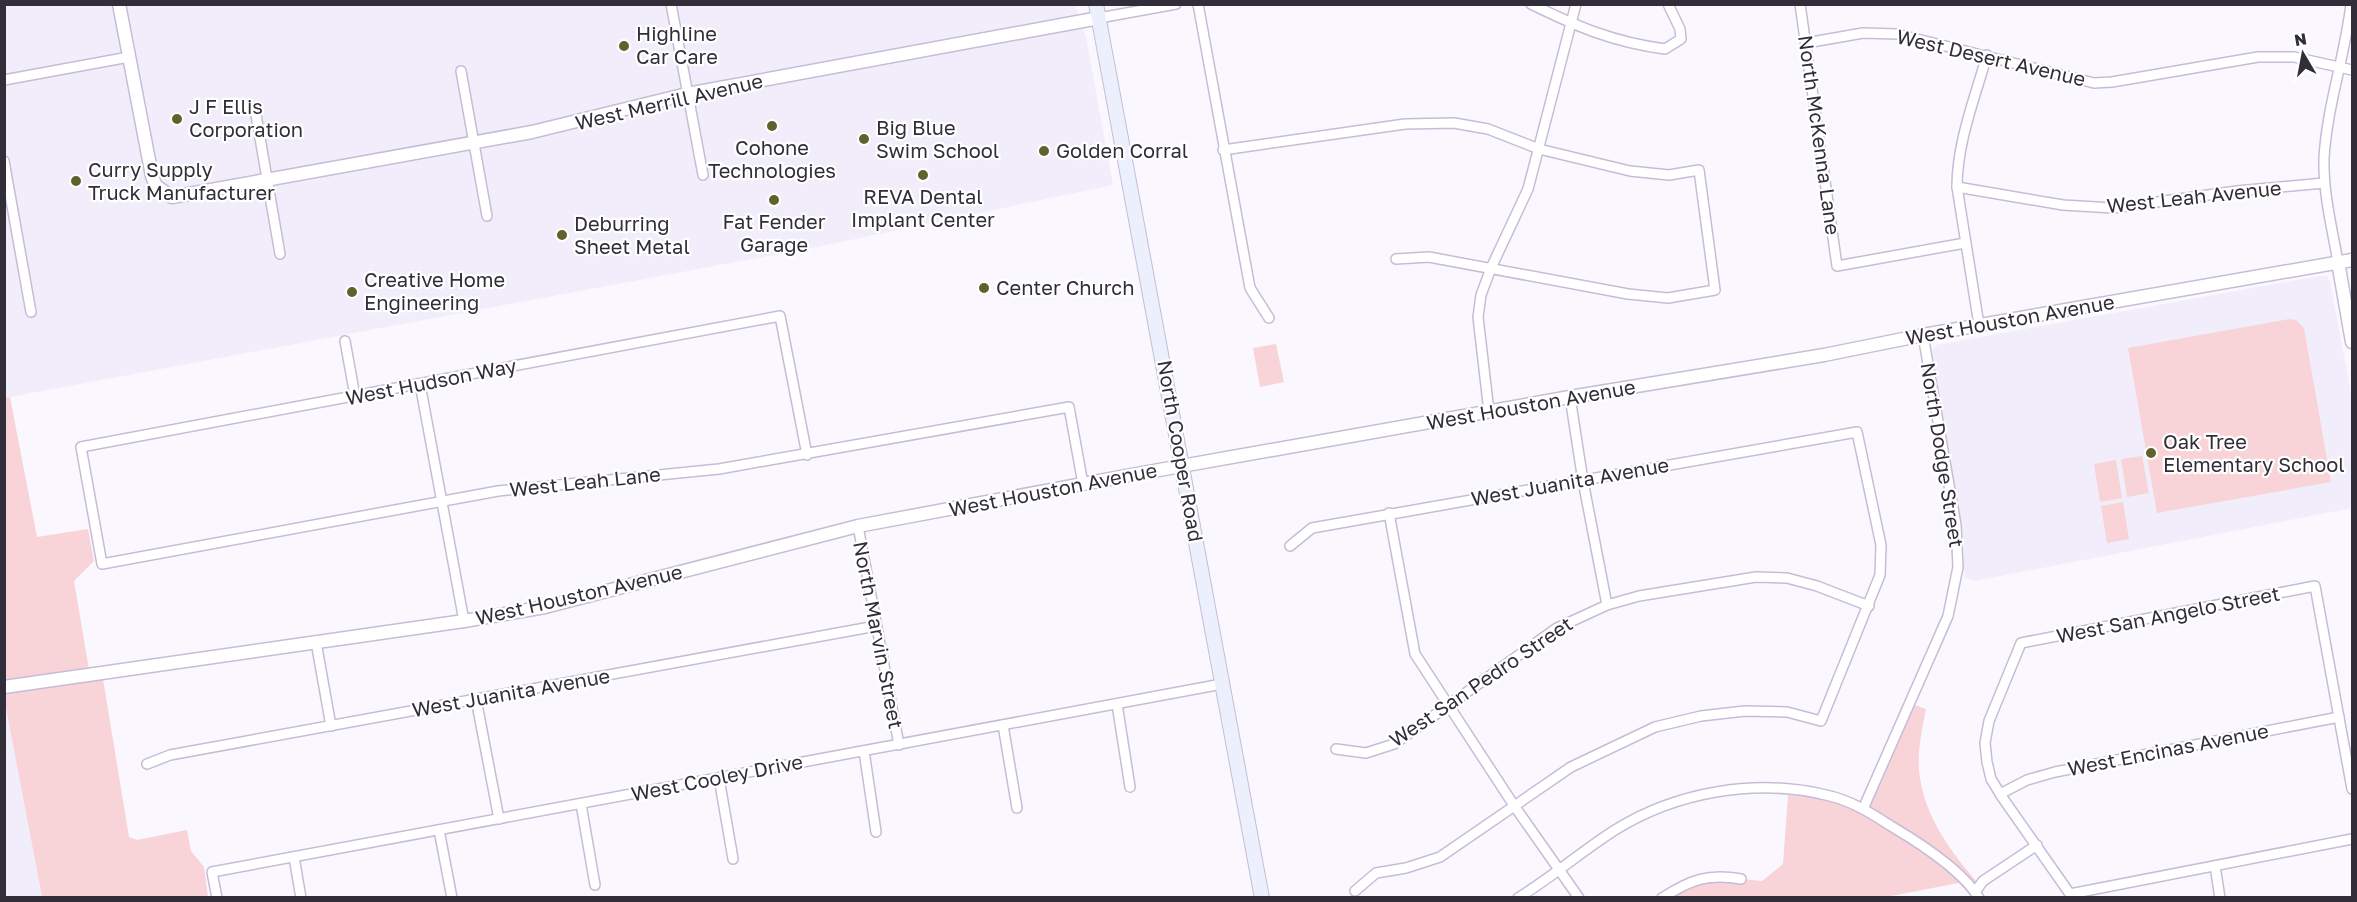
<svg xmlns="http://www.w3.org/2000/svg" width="2357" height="902" viewBox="0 0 2357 902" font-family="'Golos Text',sans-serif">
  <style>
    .built { fill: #f2edfb }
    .green { fill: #f8d4d8 }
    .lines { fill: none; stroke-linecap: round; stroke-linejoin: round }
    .minor-casing { stroke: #c7bcd7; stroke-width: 12 }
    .tertiary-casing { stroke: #c7bcd7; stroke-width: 15 }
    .secondary-casing { stroke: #c7bcd7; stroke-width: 16 }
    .minor { stroke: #fff; stroke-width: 9 }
    .tertiary { stroke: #fff; stroke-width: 12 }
    .secondary { stroke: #ebf0fc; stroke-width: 14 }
    .poi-dot { fill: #61612e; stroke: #fff; stroke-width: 2 }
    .labels { text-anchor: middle; stroke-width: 4.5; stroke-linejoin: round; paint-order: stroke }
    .poi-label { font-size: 20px; fill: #322e39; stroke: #fff; text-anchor: start }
    .street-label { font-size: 20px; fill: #322e39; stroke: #fff }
  </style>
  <rect width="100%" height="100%" fill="#faf8fe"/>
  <g class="built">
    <polygon points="5,5 1075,5 1086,37 1113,185 827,245 5,398"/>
    <polygon points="2319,276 2327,276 2330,282 2352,398 2352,508 1975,581 1964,577 1964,543 1932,351 1936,345"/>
    <polygon points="5,703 42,897 5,897"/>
  </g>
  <g class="green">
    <polygon points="2290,319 2296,320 2304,328 2331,482 2157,513 2128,348"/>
    <polygon points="1276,344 1284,382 1260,387 1253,348"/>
    <polygon points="10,397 37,537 88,529 94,561 74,581 91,681 103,679 129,837 137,840 187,830 191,851 204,867 208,897 42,897 5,703 4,398"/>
    <polygon points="2142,456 2149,493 2127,497 2121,459"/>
    <polygon points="2116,460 2122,498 2100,502 2094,464"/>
    <polygon points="2123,502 2129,539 2107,543 2101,506"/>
    <path d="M1906 702 1926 709C1922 731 1916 755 1920 778 1926 818 1951 852 1977 882L1968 893 1959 883 1886 897 1670 898 1689 886 1723 877 1762 881 1783 864 1788 795 1825 800 1859 811Z"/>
  </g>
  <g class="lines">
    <defs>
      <g id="minor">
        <polyline points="671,4 703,175"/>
        <polyline points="1198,4 1250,288 1269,318"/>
        <path d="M1531 4C1578 27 1613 42 1665 49L1681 39 1680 29 1668 4"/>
        <polyline points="1800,4 1837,266 1965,243"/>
        <polyline points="1099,18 1176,4"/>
        <polyline points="1806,43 1863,33 1897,34 2094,83 2112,82 2258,57 2294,57 2352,70"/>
        <polyline points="461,71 487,216"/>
        <polyline points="4,80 129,57"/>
        <polyline points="255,109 280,254"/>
        <polyline points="1223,150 1405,124 1454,123 1488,129 1539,149 1630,171 1669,175 1699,170 1715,290 1668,298 1628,294 1429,257 1396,259"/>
        <polyline points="4,161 31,312"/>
        <polyline points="1957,187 2063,205 2113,208 2237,191 2324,183"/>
        <path d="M2338 262C2332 228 2323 193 2324 158 2327 106 2345 56 2351 4"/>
        <path d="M1979 325 1957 187C1957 142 1975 98 1987 55"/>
        <polyline points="345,341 355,396"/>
        <polyline points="420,384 464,621"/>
        <polyline points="1570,397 1583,481 1607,605"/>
        <polyline points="1489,412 1478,317 1481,295 1491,268 1528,189 1576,4"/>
        <polyline points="807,455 780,316 81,447 102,564 498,491 719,469 1069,407 1083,484"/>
        <polyline points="1389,513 1415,654 1515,807 1579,898"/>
        <polyline points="858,526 899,745"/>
        <polyline points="1290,546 1312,528 1857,432 1881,545 1880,575 1821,721 1787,712 1745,711 1701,716 1655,727 1571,767 1440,857 1406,868 1376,873 1355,891"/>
        <polyline points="316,642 331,726"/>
        <polyline points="476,699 499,819"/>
        <polyline points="1117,704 1130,787"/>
        <polyline points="1003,725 1017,808"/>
        <polyline points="1336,749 1366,753 1394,744 1557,628 1607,605 1639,596 1756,577 1787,578 1817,586 1869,606"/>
        <polyline points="864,751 876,832"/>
        <polyline points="147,764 170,755 876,626"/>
        <polyline points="719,778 733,859"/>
        <polyline points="2352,789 2315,586 2021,643 1989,721 1985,743 1987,762 1991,779 2002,797 2070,894 2352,839"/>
        <polyline points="2000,794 2027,780 2055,772 2339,717"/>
        <polyline points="581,804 595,885"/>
        <polyline points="1863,809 1948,616 1958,567 1956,525 1923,335"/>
        <polyline points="439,830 452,898"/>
        <polyline points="294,857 301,898"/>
        <polyline points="2215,866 2220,898"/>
        <polyline points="1975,892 1983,881 2037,845"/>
        <polyline points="217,898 212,872 1222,684"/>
        <path d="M1518 898C1552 877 1582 851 1615 830 1676 792 1755 778 1826 795 1850 800 1871 813 1891 826 1918 842 1963 871 1979 898"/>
        <path d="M1662 898C1690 880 1708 873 1741 879"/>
      </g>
      <g id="tertiary">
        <polyline points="119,4 152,176 156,186 172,197 532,132 687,94 1099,18"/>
        <polyline points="2338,262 2352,342"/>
        <polyline points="4,687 464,621 545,607 858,526 1131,475 1570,397 1824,355 1923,335 2352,260"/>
      </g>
      <polyline id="secondary" points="1096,4 1262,898"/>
    </defs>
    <use href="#minor" class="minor-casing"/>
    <use href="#tertiary" class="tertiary-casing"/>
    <use href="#secondary" class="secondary-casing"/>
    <use href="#minor" class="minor"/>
    <use href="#tertiary" class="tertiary"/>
    <use href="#secondary" class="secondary"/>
  </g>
  <g class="poi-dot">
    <circle cx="624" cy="46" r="6"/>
    <circle cx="177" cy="119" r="6"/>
    <circle cx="772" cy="126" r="6"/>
    <circle cx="864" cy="139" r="6"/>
    <circle cx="1044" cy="151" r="6"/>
    <circle cx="923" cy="175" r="6"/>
    <circle cx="76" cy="181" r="6"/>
    <circle cx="774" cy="200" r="6"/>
    <circle cx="562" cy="235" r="6"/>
    <circle cx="984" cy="288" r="6"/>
    <circle cx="352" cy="292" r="6"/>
    <circle cx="2151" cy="453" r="6"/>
  </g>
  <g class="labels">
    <g class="poi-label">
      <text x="636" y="41">Highline<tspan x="636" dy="23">Car Care</tspan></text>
      <text x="189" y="114">J F Ellis<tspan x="189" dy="23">Corporation</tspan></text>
      <text x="876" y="135">Big Blue<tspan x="876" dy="23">Swim School</tspan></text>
      <text x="772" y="155" text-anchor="middle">Cohone<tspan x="772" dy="23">Technologies</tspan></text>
      <text x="1056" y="158">Golden Corral</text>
      <text x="88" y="177">Curry Supply<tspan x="88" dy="23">Truck Manufacturer</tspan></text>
      <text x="923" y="204" text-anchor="middle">REVA Dental<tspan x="923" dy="23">Implant Center</tspan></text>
      <text x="774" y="229" text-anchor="middle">Fat Fender<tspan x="774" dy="23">Garage</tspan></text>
      <text x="574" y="231">Deburring<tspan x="574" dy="23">Sheet Metal</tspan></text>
      <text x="364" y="287">Creative Home<tspan x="364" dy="23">Engineering</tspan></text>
      <text x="996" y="295">Center Church</text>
      <text x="2163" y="449">Oak Tree<tspan x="2163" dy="23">Elementary School</tspan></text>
    </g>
    <g class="street-label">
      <text transform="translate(1991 58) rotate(13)" y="7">West Desert Avenue</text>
      <text transform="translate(669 102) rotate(-13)" y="7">West Merrill Avenue</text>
      <text transform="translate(1819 135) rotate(82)" y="7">North McKenna Lane</text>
      <text transform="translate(2194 197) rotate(-6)" y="7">West Leah Avenue</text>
      <text transform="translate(2010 320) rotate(-10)" y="7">West Houston Avenue</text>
      <text transform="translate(431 382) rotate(-11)" y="7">West Hudson Way</text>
      <text transform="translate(1531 405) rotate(-10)" y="7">West Houston Avenue</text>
      <text transform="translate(1180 451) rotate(80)" y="7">North Cooper Road</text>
      <text transform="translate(1942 455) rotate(81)" y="7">North Dodge Street</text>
      <text transform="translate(585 482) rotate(-6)" y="7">West Leah Lane</text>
      <text transform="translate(1570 482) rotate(-10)" y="7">West Juanita Avenue</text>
      <text transform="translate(1053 490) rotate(-11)" y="7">West Houston Avenue</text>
      <text transform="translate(579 595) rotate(-13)" y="7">West Houston Avenue</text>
      <text transform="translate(2168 615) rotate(-11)" y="7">West San Angelo Street</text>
      <text transform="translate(878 635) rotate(79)" y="7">North Marvin Street</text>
      <text transform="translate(1481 682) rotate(-34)" y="7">West San Pedro Street</text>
      <text transform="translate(511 693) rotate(-10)" y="7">West Juanita Avenue</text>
      <text transform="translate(2168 750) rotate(-11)" y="7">West Encinas Avenue</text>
      <text transform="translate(717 778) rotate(-11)" y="7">West Cooley Drive</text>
    </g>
  </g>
  <rect width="2357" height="902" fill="none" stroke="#322e39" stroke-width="12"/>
  <g transform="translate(2303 54) rotate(350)" stroke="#ffffff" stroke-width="4.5" paint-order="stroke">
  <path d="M0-4.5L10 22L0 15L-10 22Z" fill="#322e39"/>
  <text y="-9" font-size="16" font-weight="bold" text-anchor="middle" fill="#322e39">N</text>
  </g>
</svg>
